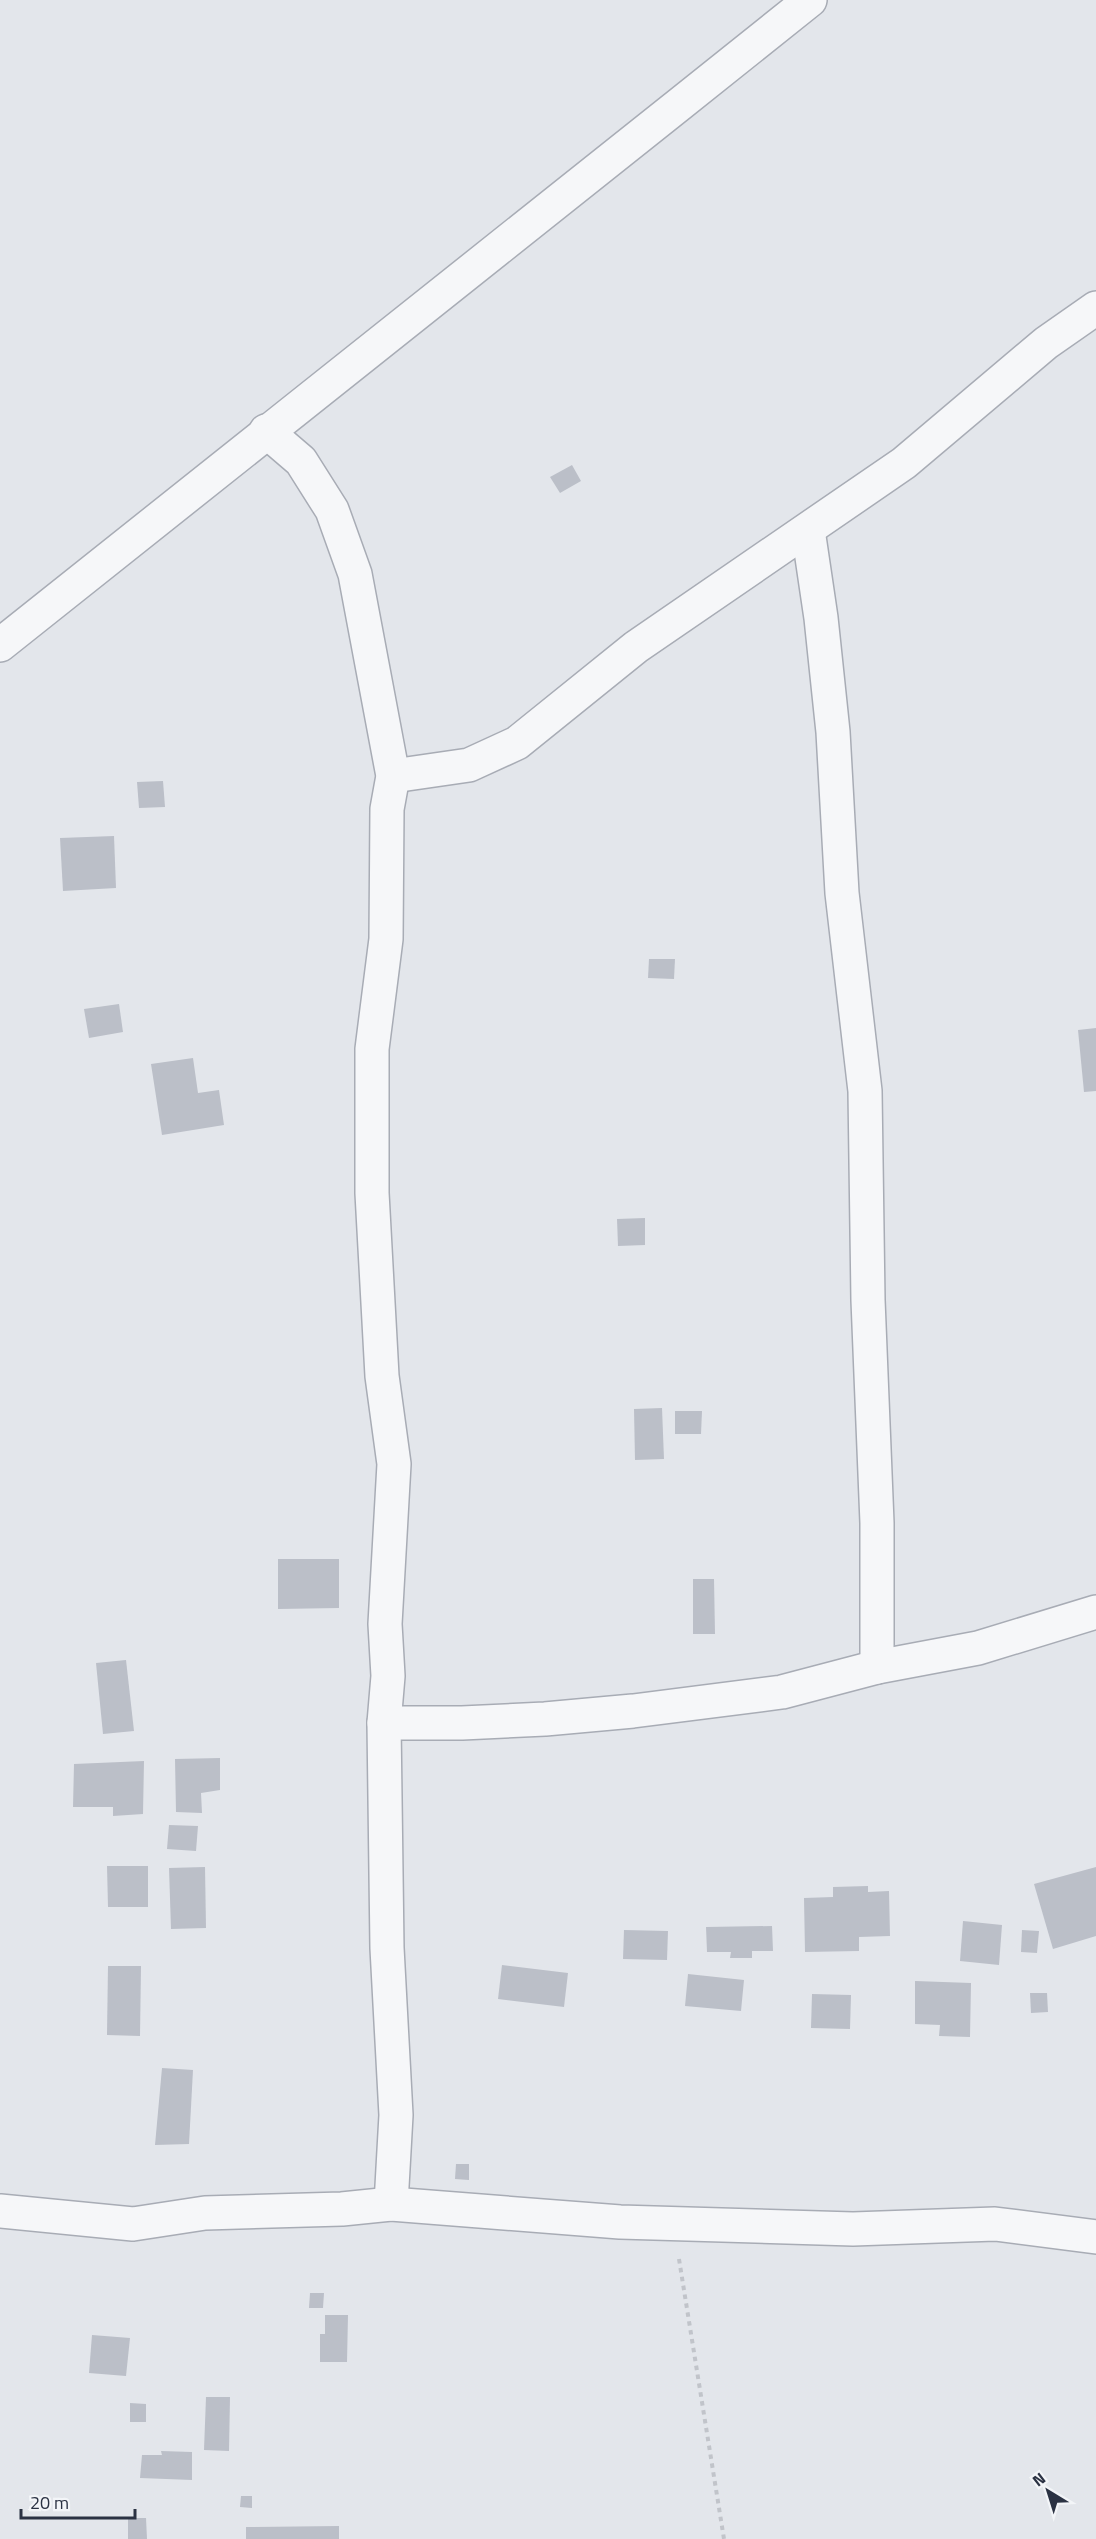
<svg xmlns="http://www.w3.org/2000/svg" width="1096" height="2539" viewBox="0 0 1096 2539" font-family="'Titillium Web',sans-serif">
  <style>
    .building { fill: #bbbfc8 }
    .lines { fill: none; stroke-linecap: round; stroke-linejoin: round }
    .minor-casing { stroke: #a8acb5; stroke-width: 36 }
    .path { stroke: #c1c4ca; stroke-width: 4; stroke-dasharray: 4.5 4.5; stroke-linecap: butt }
    .minor { stroke: #f6f7f9; stroke-width: 33 }
  </style>
  <rect width="100%" height="100%" fill="#e3e6eb"/>
  <g class="building">
    <polygon points="572,465 581,481 560,493 550,477"/>
    <polygon points="163,781 165,807 139,808 137,782"/>
    <polygon points="114,836 116,888 63,891 60,838"/>
    <polygon points="649,959 675,959 674,979 648,978"/>
    <polygon points="119,1004 123,1032 89,1038 84,1009"/>
    <polygon points="1096,1028 1096,1091 1084,1092 1078,1030"/>
    <polygon points="193,1058 198,1093 219,1090 224,1125 162,1135 151,1064"/>
    <polygon points="645,1218 645,1245 618,1246 617,1219"/>
    <polygon points="662,1408 664,1459 635,1460 634,1409"/>
    <polygon points="675,1411 702,1411 701,1434 675,1434"/>
    <polygon points="278,1559 339,1559 339,1608 278,1609"/>
    <polygon points="693,1579 714,1579 715,1634 693,1634"/>
    <polygon points="126,1660 134,1731 103,1734 96,1663"/>
    <polygon points="220,1758 220,1790 201,1793 202,1813 176,1812 175,1759"/>
    <polygon points="144,1761 143,1814 113,1816 113,1807 73,1807 74,1764"/>
    <polygon points="169,1825 198,1826 196,1851 167,1849"/>
    <polygon points="107,1866 148,1866 148,1907 108,1907"/>
    <polygon points="205,1867 206,1928 171,1929 169,1868"/>
    <polygon points="1096,1867 1096,1936 1053,1949 1034,1884"/>
    <polygon points="868,1886 868,1892 889,1891 890,1936 859,1937 859,1951 805,1952 804,1898 833,1897 833,1887"/>
    <polygon points="963,1921 1002,1925 999,1965 960,1961"/>
    <polygon points="772,1926 773,1951 752,1951 752,1958 730,1958 731,1952 707,1952 706,1927"/>
    <polygon points="624,1930 668,1931 667,1960 623,1959"/>
    <polygon points="1022,1930 1039,1931 1037,1953 1021,1952"/>
    <polygon points="502,1965 568,1973 564,2007 498,1999"/>
    <polygon points="108,1966 141,1966 140,2036 107,2035"/>
    <polygon points="688,1974 744,1980 741,2011 685,2006"/>
    <polygon points="915,1981 971,1983 970,2037 939,2036 940,2025 915,2024"/>
    <polygon points="1030,1993 1047,1993 1048,2012 1031,2013"/>
    <polygon points="812,1994 851,1995 850,2029 811,2028"/>
    <polygon points="162,2068 193,2070 189,2144 155,2145"/>
    <polygon points="456,2164 469,2164 469,2180 455,2179"/>
    <polygon points="310,2293 324,2293 323,2308 309,2308"/>
    <polygon points="325,2315 348,2315 347,2362 320,2362 320,2334 325,2334"/>
    <polygon points="92,2335 130,2338 126,2376 89,2373"/>
    <polygon points="206,2397 230,2397 229,2451 204,2450"/>
    <polygon points="130,2403 146,2404 146,2422 130,2422"/>
    <polygon points="161,2451 192,2452 192,2480 140,2478 142,2455 162,2455"/>
    <polygon points="241,2496 252,2496 252,2508 240,2507"/>
    <polygon points="128,2518 146,2518 147,2539 128,2539"/>
    <polygon points="339,2526 339,2539 246,2539 246,2527"/>
  </g>
  <g class="lines">
    <defs>
      <g id="minor">
        <polyline points="266,431 301,461 332,510 355,574 393,776 387,809 386,939 372,1049 372,1193 382,1376 394,1464 385,1624 388,1676 384,1723 387,1948 396,2115 391,2204"/>
        <polyline points="808,530 821,618 833,732 842,893 865,1091 868,1300 877,1523 877,1667"/>
        <path d="M0 645C269 428 541 216 810 0"/>
        <polyline points="393,776 469,765 517,743 636,647 904,463 1046,343 1096,308"/>
        <polyline points="384,1723 462,1723 545,1719 633,1711 782,1692 877,1667 978,1648 1096,1612"/>
        <polyline points="0,2211 133,2224 205,2213 342,2209 391,2204 620,2222 853,2229 995,2224 1096,2237"/>
      </g>
    </defs>
    <use href="#minor" class="minor-casing"/>
    <polyline class="path" points="679,2259 724,2539"/>
    <use href="#minor" class="minor"/>
  </g>
  <g transform="translate(1048 2491) rotate(322)" stroke="#f3f5f8" stroke-width="4.5" paint-order="stroke">
  <path d="M0-4.5L10 22L0 15L-10 22Z" fill="#2b3243"/>
  <text y="-9" font-size="16" font-weight="bold" text-anchor="middle" fill="#2b3243">N</text>
  </g>
  <path d="M21 2509v9h114v-9" fill="none" stroke="#2b3243" stroke-width="3"/>
  <text x="30" y="2509" font-size="18" fill="#2b3243" stroke="#f3f5f8" stroke-width="4.5" paint-order="stroke">20 m</text>
</svg>
